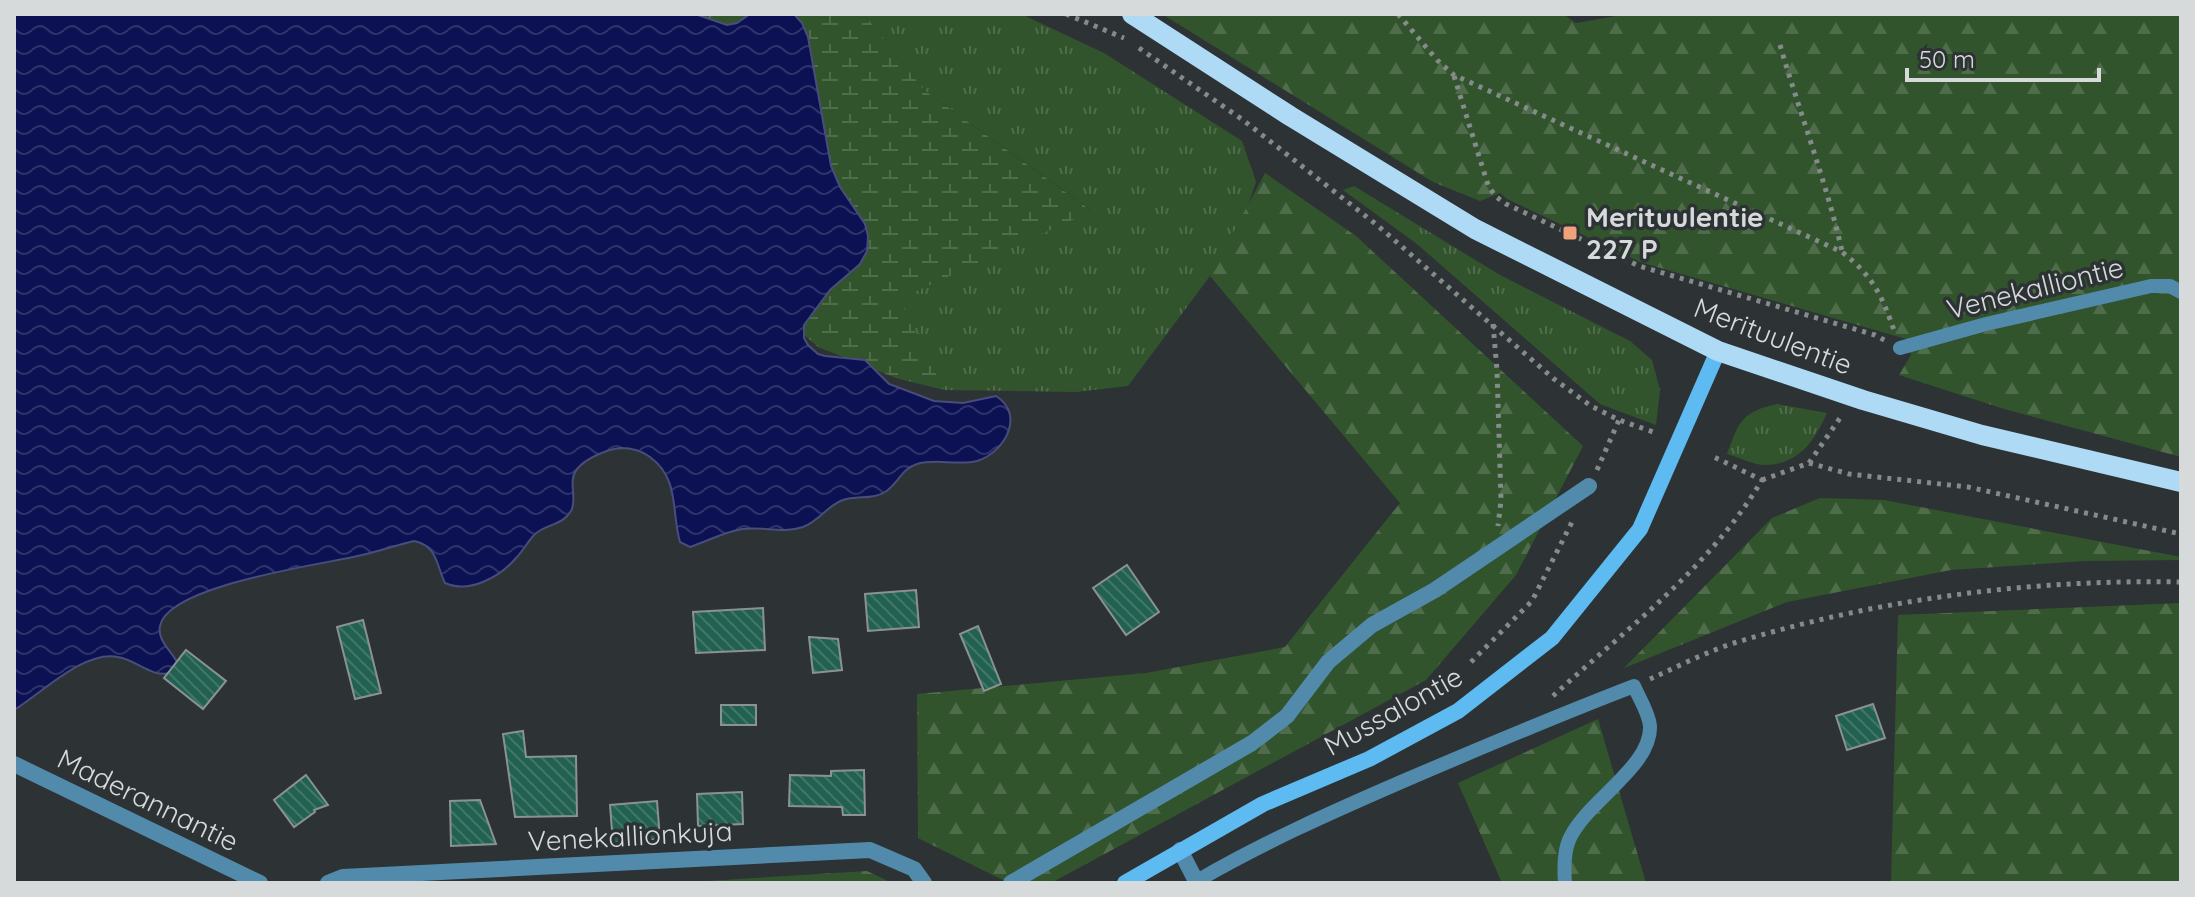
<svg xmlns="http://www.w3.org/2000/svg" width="2195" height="897" viewBox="0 0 2195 897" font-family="Quicksand,sans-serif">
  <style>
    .grass { fill: url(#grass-tufts) }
    .forest { fill: url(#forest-firs) }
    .wetland { fill: url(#wetland-marsh) }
    .water { fill: url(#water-waves); stroke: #484d7c; stroke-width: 2 }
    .building { fill: url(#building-back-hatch); stroke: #8b9290; stroke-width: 2 }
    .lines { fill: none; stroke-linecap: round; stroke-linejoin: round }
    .path { stroke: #858a8b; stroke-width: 5; stroke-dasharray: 4 6; stroke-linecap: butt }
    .lane { stroke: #528aac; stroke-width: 14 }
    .street { stroke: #528aac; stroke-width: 16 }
    .secondary { stroke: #5dbbf2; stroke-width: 16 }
    .primary { stroke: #afdaf6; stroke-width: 20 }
    .poi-dot { fill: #f1a17c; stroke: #2d3334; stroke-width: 3 }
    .labels { text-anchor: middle; stroke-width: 7; stroke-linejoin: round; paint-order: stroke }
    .poi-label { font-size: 28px; font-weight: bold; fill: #d6dadb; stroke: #2d3334; text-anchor: start }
    .street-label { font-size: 28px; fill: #d6dadb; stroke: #2d3334 }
  </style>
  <defs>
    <pattern id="grass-tufts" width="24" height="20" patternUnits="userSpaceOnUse" patternTransform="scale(2)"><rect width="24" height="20" fill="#32542d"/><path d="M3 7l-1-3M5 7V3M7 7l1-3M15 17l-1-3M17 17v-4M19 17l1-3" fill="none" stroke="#4f6c4b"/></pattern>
    <pattern id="forest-firs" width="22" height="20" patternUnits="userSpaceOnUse" patternTransform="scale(2)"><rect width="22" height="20" fill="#32542d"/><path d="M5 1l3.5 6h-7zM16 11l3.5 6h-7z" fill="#4f6c4b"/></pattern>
    <pattern id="wetland-marsh" width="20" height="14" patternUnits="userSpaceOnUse" patternTransform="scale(2)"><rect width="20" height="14" fill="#32542d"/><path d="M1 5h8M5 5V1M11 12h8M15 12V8" fill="none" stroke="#4f6c4b"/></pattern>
    <pattern id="water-waves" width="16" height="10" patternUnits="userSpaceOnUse" patternTransform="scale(2)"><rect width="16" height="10" fill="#0b1153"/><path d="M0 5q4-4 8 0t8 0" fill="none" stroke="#2e336b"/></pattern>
    <pattern id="building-back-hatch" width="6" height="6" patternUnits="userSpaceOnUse" patternTransform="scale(2)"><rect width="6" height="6" fill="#226151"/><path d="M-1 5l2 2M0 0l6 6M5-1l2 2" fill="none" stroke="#417769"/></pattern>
  </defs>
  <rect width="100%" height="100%" fill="#2d3334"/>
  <g class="grass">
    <polygon points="864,14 1021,14 1104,53 1242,141 1256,182 1236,241 1128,386 1076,392 944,390 898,299 1091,210 924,90"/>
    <polygon points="1354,186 1500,275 1630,341 1652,360 1660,390 1656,425 1600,404 1417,244 1343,190"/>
    <path d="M1777 404 1827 413C1814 441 1800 464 1765 465 1754 465 1738 457 1727 454 1739 422 1741 412 1777 404Z"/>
  </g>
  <g class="forest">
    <polygon points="1162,14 1563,14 1576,23 1628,14 2181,14 2181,457 2001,408 1899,375 1911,355 1906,339 1640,262 1507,199 1500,193 1480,201 1433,182"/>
    <polygon points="1265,173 1356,236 1583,446 1516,575 1426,680 1051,883 1009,883 918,838 917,694 1146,673 1285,647 1400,503 1210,276"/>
    <polygon points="1820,498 1884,500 2181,557 2181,560 2085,561 1951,570 1787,602 1624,668 1772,518"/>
    <polygon points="2181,603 2181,883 1891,883 1898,615"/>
    <polygon points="1598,719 1646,883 1502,883 1458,783"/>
    <polygon points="867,871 892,883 675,883"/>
  </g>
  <polygon class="wetland" points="560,14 864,14 924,90 1092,211 899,299 944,390 896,378 818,347 768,303"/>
  <path class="water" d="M14 14H695L727 25 737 23 750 14H794L802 23 808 37 831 166 840 187 865 224 868 236 867 251 860 264 830 290 804 325V338L808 345 818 354 825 356 865 360 889 384 934 401 963 403 996 396C1026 415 1004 453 977 461 957 466 936 458 917 464 901 469 898 484 885 492 872 500 857 495 843 500 828 505 819 521 803 527 783 534 763 526 742 529 724 532 708 541 690 547L680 542C671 511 680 479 650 457 642 451 632 448 621 448 608 449 586 458 577 469 567 481 578 498 571 511 563 525 546 524 535 534 528 541 523 551 516 558 500 577 469 594 445 583 436 565 438 546 414 541 393 546 374 553 353 557 317 565 167 586 160 626 157 641 172 651 178 664L171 673C151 678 137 660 118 657 84 650 42 693 14 710Z"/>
  <g class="building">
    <polygon points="1127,565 1159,612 1126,635 1093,588"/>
    <polygon points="916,590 919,627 868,631 865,594"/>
    <polygon points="763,608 765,650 696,653 693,612"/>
    <polygon points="363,620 381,693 355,699 337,627"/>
    <polygon points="978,626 1001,684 984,691 960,634"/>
    <polygon points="809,637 838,639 842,670 813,673"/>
    <polygon points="186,650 226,681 203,709 164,678"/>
    <polygon points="1873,704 1885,738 1847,750 1836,716"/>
    <rect x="721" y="705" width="35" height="20"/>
    <polygon points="523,731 526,757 576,756 577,816 515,817 503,734"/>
    <polygon points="864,770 865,815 843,815 842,807 789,806 790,775 831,776 831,771"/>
    <polygon points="306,775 328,805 314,810 315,812 294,827 274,800"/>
    <polygon points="742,792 743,824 698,826 697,794"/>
    <polygon points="480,800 496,844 451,846 450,801"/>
    <polygon points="657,801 660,839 613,843 610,805"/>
  </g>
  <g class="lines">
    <g class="path">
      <polyline points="1066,14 1124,38"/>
      <path d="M1398 14 1437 60 1454 75 1842 252C1874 277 1882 296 1895 333"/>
      <path d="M1780 45C1800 114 1826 181 1842 251"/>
      <polyline points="1139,48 1243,120 1377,225 1554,379 1591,406 1619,420 1656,433"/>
      <polyline points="1454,76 1488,185 1495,196 1506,204 1639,266 1875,335 1886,341"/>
      <polyline points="1493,324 1497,370 1501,500 1498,526"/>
      <polyline points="1809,463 1849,474 1968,487 2181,534"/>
      <polyline points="1597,470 1619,420"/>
      <polyline points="1762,480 1809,463 1840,418"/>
      <polyline points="1471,662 1532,601 1572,522"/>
      <path d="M1650 679C1677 667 1706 652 1734 643 1878 599 2031 579 2181 582"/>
      <path d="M1553 696C1627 628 1709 569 1762 480L1714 457"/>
    </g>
    <g class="lane">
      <polyline points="1900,348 1986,324 2151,286 2170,286 2181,292"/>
      <path d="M1197 881C1262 843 1332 812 1401 782 1478 749 1556 716 1634 686 1639 698 1649 713 1650 726 1652 767 1585 802 1569 840 1564 852 1564 870 1565 883"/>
    </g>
    <g class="street">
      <polyline points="14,764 260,883"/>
      <polyline points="1180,850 1197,883"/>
      <polyline points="328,883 343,877 870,850 914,869 924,883"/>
      <polyline points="1011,883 1252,743 1287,716 1328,662 1372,625 1435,590 1589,486"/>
    </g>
    <polyline class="secondary" points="1125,883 1263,804 1369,759 1458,711 1552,638 1640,529 1718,351"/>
    <polyline class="primary" points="1132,14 1290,116 1475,229 1718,351 1863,400 1982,435 2181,482"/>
  </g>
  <rect class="poi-dot" x="1562" y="225" width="16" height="16" rx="4"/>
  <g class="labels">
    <g class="poi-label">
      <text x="1586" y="227">Merituulentie<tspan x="1586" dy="32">227 P</tspan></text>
    </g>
    <g class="street-label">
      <text transform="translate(2035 288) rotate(-14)" y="10">Venekalliontie</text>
      <text transform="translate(1773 336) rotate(21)" y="10">Merituulentie</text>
      <text transform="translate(1393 711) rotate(-29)" y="10">Mussalontie</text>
      <text transform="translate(148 800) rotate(26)" y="10">Maderannantie</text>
      <text transform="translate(630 836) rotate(-3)" y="10">Venekallionkuja</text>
    </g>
  </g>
  <rect width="2195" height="897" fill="none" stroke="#d6dadb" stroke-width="32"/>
  <path d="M1907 68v12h192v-12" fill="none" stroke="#d6dadb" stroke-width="4"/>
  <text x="1919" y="68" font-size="24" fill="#d6dadb" stroke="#2d3334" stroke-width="6" paint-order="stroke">50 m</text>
</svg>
